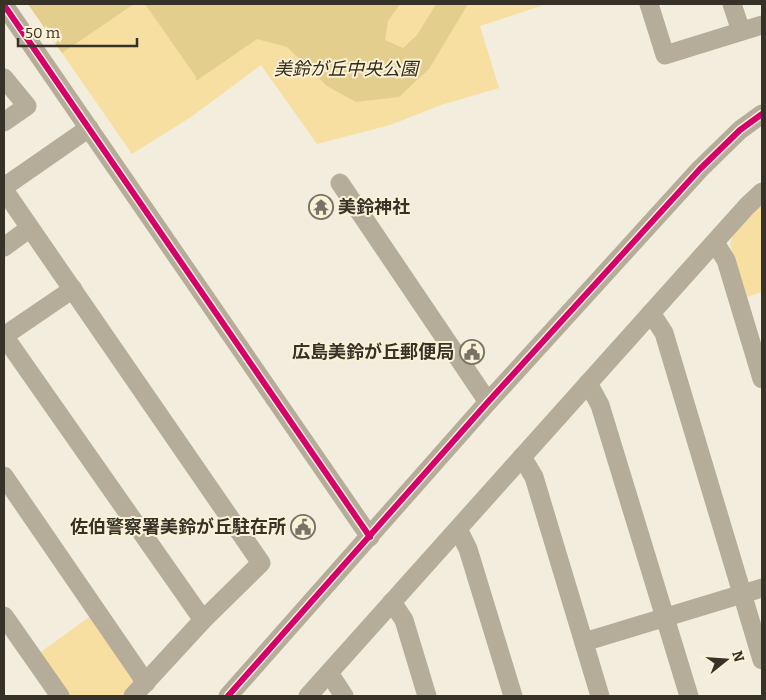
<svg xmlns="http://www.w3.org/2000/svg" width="766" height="700" viewBox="0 0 766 700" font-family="Bitter,'Noto Sans JP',serif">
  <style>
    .green { fill: #f6dfa1 }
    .forest { fill: #e4ce8d }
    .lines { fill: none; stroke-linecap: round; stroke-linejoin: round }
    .minor { stroke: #b5ad9a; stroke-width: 19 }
    .cycleway-casing { stroke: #fbf1d6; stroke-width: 9 }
    .cycleway { stroke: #d6006c; stroke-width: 6 }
    .labels { text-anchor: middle; stroke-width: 4; stroke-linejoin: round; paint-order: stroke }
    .park-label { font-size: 18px; font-style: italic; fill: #322b19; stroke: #fbf1d6 }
    .poi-label { font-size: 18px; font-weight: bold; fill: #363227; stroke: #fbf1d6; text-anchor: end }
  </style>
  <rect width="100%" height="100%" fill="#f3edde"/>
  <g class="green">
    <polygon points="28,4 547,4 480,26 499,88 441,105 390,125 317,144 261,65 191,117 132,154"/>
    <polygon points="762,202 762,292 747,297 730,244 734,233"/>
    <polygon points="92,615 134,675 133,686 123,696 67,696 38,654"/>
  </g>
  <g class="forest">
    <polygon points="28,4 134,4 62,53"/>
    <polygon points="145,4 400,4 388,21 385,40 403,48 417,35 436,4 468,4 429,69 399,97 356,102 327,86 287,47 257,39 196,81 196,77"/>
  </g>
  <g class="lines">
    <g class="minor">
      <polyline points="649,4 665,55 762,25"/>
      <polyline points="732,4 741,31"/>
      <polyline points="4,5 370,537"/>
      <polyline points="4,78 27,106 4,122"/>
      <polyline points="340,183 488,402"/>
      <polyline points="4,187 89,128"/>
      <polyline points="4,190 261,563 203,620 133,696"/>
      <polyline points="715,243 726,260 762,379"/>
      <polyline points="4,247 30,228"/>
      <polyline points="651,313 664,333 762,660"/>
      <polyline points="4,336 203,620"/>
      <polyline points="4,336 73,289"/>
      <polyline points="588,383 600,405 689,696"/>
      <polyline points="522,457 534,477 600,696"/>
      <polyline points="4,476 146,683"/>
      <polyline points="458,529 468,549 513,696"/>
      <polyline points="392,602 404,620 427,696"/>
      <polyline points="4,616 60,696"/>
      <polyline points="584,642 762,588"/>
      <polyline points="329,673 344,696"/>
      <polyline points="228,696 488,402 700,169 740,130 762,114"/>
      <polyline points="308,696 747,206 762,192"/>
    </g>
    <defs>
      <g id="cycleway">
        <polyline points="4,5 370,537"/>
        <polyline points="228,696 488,402 700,169 740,130 762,114"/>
      </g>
    </defs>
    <use href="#cycleway" class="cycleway-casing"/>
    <use href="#cycleway" class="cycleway"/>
  </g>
  <defs>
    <symbol id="temple-ring" viewBox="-11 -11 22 22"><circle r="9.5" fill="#fbf1d6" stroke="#787367" stroke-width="1.5"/><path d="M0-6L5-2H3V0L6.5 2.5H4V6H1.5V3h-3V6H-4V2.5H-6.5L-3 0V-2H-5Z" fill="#787367"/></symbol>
    <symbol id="civic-ring" viewBox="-11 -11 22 22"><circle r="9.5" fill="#fbf1d6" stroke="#787367" stroke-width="1.5"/><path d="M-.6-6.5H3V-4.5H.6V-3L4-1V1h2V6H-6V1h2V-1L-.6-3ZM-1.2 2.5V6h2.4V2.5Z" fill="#787367"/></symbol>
  </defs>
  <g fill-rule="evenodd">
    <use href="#temple-ring" x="307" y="193" width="28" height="28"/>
    <use href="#civic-ring" x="458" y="338" width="28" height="28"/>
    <use href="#civic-ring" x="289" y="513" width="28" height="28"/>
  </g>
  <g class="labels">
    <g class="park-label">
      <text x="346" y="75">美鈴が丘中央公園</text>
    </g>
    <g class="poi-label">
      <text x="338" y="213" text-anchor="start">美鈴神社</text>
      <text x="454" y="358">広島美鈴が丘郵便局</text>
      <text x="286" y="533">佐伯警察署美鈴が丘駐在所</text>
    </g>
  </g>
  <rect width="766" height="700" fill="none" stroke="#363227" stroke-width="10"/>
  <g transform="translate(726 660) rotate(73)" stroke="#fbf1d6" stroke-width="4" paint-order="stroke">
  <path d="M0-4L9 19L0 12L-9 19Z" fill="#363227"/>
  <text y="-8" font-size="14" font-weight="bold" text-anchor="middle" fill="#363227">N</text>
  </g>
  <path d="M18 38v8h119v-8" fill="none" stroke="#363227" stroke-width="2.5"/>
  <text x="25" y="38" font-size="15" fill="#363227" stroke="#fbf1d6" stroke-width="4" paint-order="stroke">50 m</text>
</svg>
